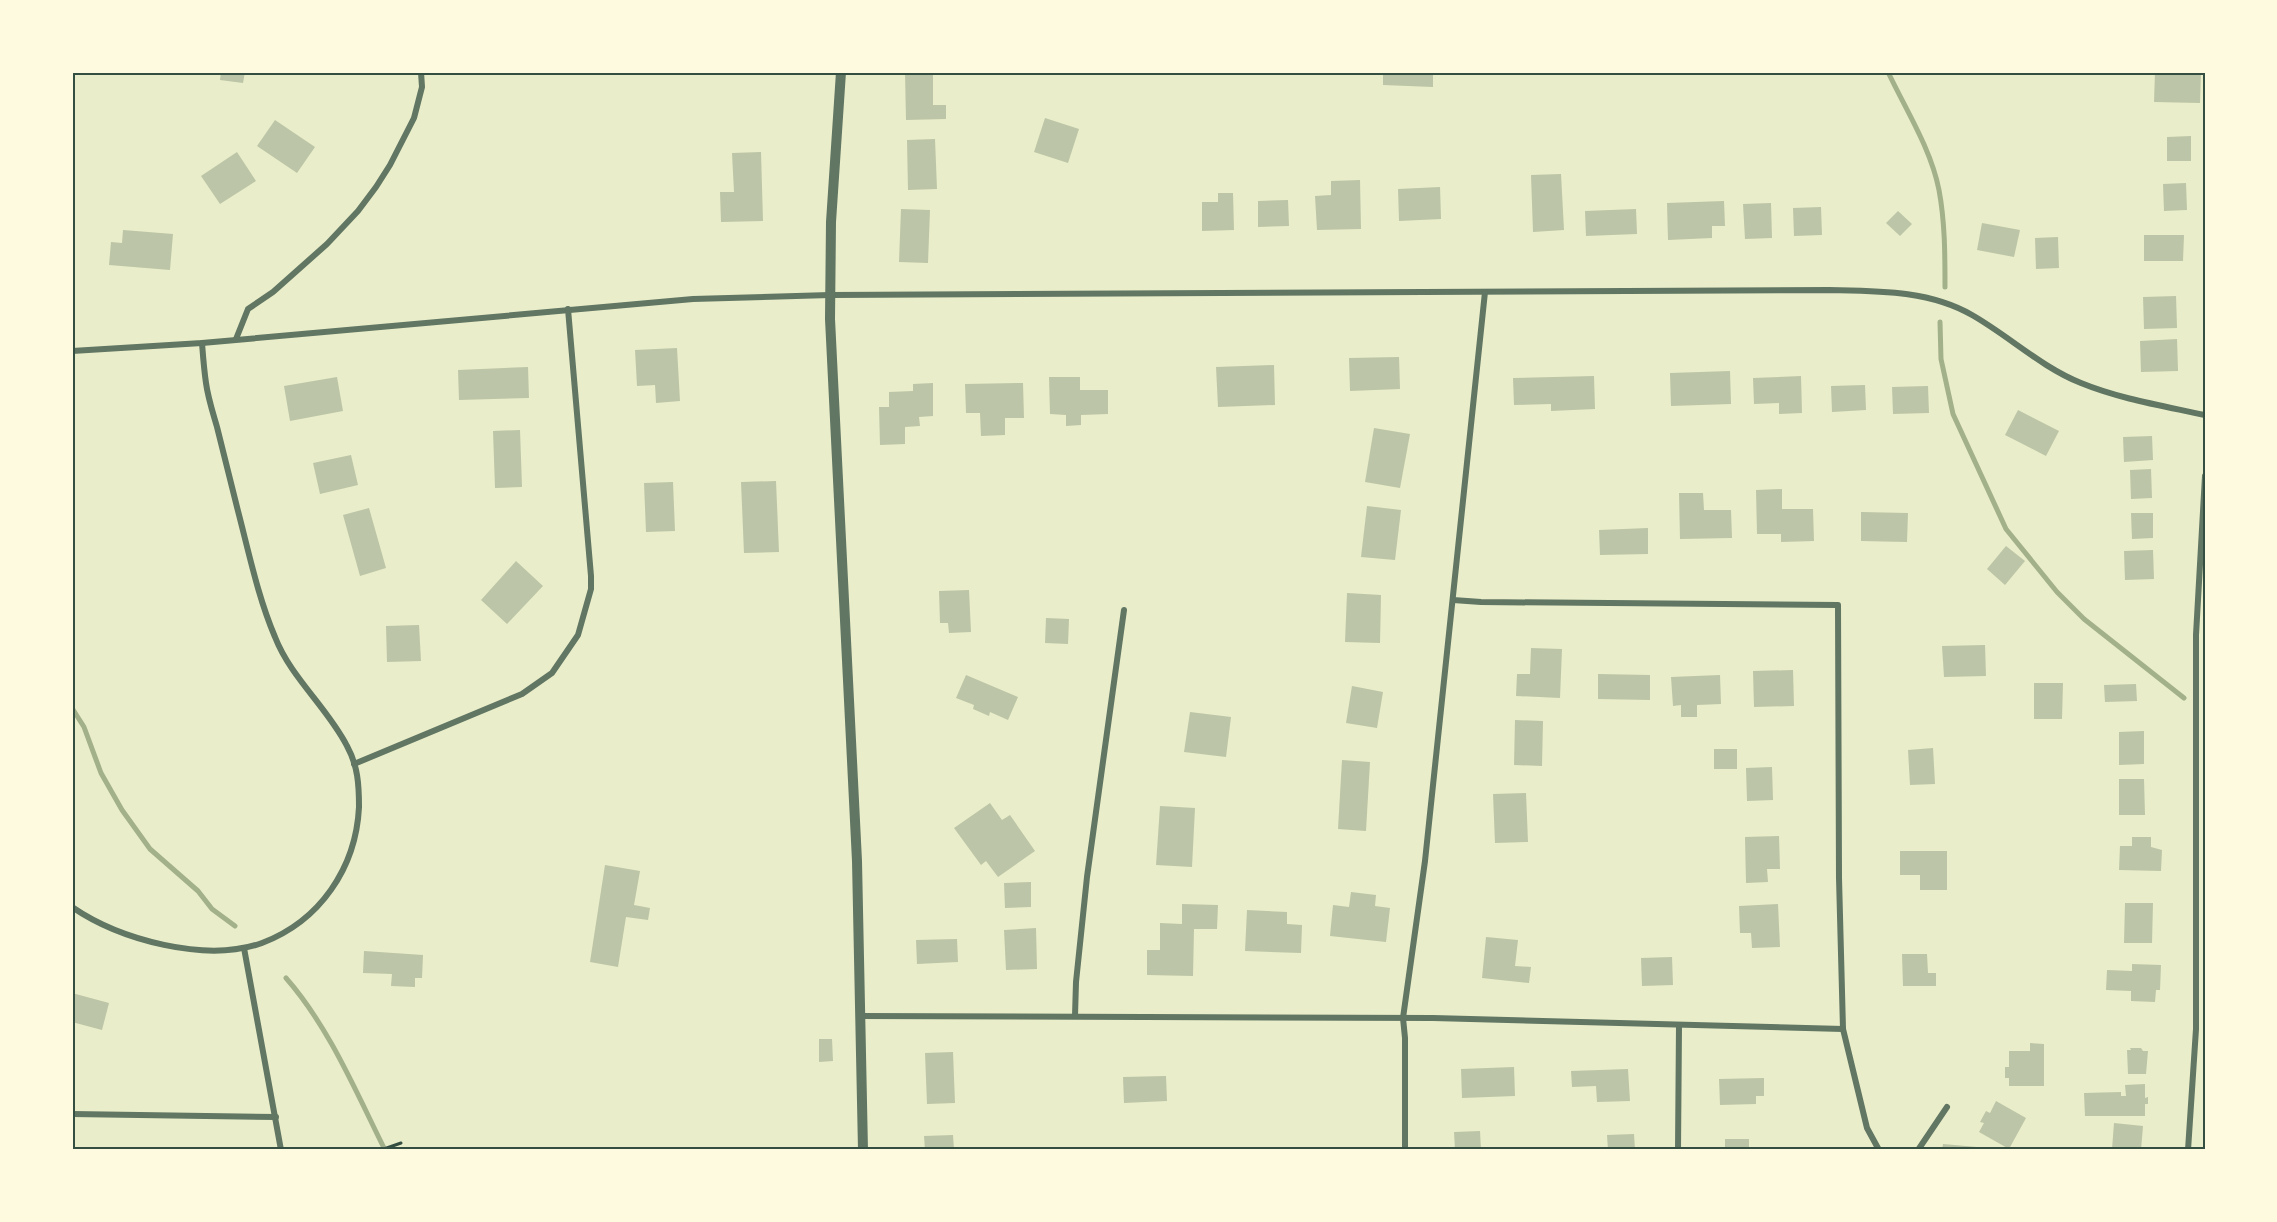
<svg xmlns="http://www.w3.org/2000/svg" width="2277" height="1222" viewBox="0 0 2277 1222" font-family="'Source Serif 4',serif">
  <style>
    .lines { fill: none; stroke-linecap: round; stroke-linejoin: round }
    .stream { stroke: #a3b18a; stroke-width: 5 }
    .building { fill: #bcc5a7 }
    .path { stroke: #344e41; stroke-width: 3 }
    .minor { stroke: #617663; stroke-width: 6 }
    .tertiary { stroke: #617663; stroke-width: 10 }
    .neatline { fill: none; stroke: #344e41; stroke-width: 2 }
  </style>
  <rect width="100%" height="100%" fill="#e9edc9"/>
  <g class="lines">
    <g class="stream">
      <path d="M1888 72C1906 110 1931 149 1939 190 1945 222 1945 255 1945 287"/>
      <polyline points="1940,322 1941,359 1953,414 2006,529 2057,592 2084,619 2184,698"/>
      <polyline points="72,708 84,727 101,773 122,810 150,849 198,891 212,909 235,926"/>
      <path d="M286 978C329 1027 356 1092 385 1150"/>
    </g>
  </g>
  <g class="building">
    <polygon points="221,72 245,72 243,83 220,80"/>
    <polygon points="905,72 933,72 933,105 946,105 946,119 906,120"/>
    <polygon points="1383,72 1433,72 1433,87 1383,85"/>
    <polygon points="2155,72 2201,72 2200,103 2154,102"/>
    <polygon points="1045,118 1079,129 1068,163 1034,152"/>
    <polygon points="275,120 315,147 297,173 257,146"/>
    <polygon points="2191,136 2191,161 2167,161 2167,137"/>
    <polygon points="935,139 937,189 908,190 907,140"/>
    <polygon points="237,152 256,181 220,204 201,176"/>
    <polygon points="761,152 763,221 721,222 720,192 734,192 732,153"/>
    <polygon points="1561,174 1564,230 1533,232 1531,175"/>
    <polygon points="1360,180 1361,229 1317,230 1315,196 1331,195 1331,181"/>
    <polygon points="2186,183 2187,210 2164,211 2163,184"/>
    <polygon points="1440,187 1441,219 1399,221 1398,189"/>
    <polygon points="1218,193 1233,193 1234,230 1202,231 1202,202 1218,202"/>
    <polygon points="1288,200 1289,226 1258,227 1258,201"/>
    <polygon points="1724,201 1725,226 1712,226 1712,238 1668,240 1667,203"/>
    <polygon points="1771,203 1772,238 1745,239 1743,204"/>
    <polygon points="1821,207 1822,235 1794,236 1793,208"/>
    <polygon points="901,209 930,210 928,263 899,262"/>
    <polygon points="1636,209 1637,234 1586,236 1585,211"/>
    <polygon points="1898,211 1912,224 1900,236 1886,223"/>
    <polygon points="1982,223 2020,230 2014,257 1977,250"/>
    <polygon points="123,230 173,234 170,270 109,265 111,242 122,243"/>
    <polygon points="2144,235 2184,235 2183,261 2144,261"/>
    <polygon points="2058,237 2059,268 2036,269 2035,238"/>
    <polygon points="2176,296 2177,328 2144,329 2143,297"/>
    <polygon points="2177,339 2178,371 2141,372 2140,341"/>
    <polygon points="677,348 680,401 656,403 655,385 637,386 635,350"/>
    <polygon points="1399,357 1400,389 1350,391 1349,358"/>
    <polygon points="1274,365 1275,405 1218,407 1216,367"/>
    <polygon points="528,367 529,398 459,400 458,370"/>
    <polygon points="1730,371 1731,404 1671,406 1670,373"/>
    <polygon points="1594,376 1595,409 1551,411 1551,404 1514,405 1513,378"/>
    <polygon points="1801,376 1802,413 1779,414 1779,403 1754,404 1753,378"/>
    <polygon points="337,377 343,411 290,421 284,386"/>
    <polygon points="1049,377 1080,377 1080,390 1108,390 1108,414 1081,415 1081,425 1066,426 1066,415 1050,414"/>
    <polygon points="933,383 933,416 919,417 920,426 905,427 905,444 880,445 879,407 889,407 889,392 913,391 913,384"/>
    <polygon points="1023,383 1024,418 1005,418 1005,435 981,436 980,413 966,413 965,384"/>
    <polygon points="1865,385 1866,410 1832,412 1831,386"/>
    <polygon points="1928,386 1929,413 1893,414 1892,387"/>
    <polygon points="2018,410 2059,431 2046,456 2005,435"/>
    <polygon points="1374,428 1410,434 1400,488 1365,482"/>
    <polygon points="520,430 522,487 495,488 493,431"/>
    <polygon points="2152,436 2153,460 2124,462 2123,437"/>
    <polygon points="351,455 358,485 320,494 313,463"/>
    <polygon points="2151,469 2152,498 2131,499 2130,470"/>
    <polygon points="776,481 779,552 744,553 741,482"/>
    <polygon points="673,482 675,531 646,532 644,483"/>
    <polygon points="1782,489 1782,509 1813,509 1814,541 1781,542 1781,534 1757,534 1756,490"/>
    <polygon points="1679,493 1703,493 1704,510 1731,510 1732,538 1680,539"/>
    <polygon points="1367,506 1401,510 1395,560 1361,557"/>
    <polygon points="369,508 386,568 360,576 343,515"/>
    <polygon points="1861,512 1908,513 1907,542 1861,541"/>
    <polygon points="2131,513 2153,513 2153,538 2132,539"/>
    <polygon points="1648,528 1648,554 1600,555 1599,530"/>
    <polygon points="2006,546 2025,561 2005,585 1987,569"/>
    <polygon points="2153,550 2154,579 2125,580 2124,551"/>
    <polygon points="516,561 543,586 507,624 481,600"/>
    <polygon points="969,590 971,632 949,633 948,623 940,623 939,591"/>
    <polygon points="1347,593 1381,595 1380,643 1345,642"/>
    <polygon points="1046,618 1069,619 1068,644 1045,643"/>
    <polygon points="419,625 421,661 387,662 386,626"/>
    <polygon points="1985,645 1986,676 1944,677 1942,646"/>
    <polygon points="1531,648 1562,649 1560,698 1516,696 1517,674 1530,674"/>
    <polygon points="1793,670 1794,706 1754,707 1753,671"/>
    <polygon points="1598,674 1650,675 1650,700 1598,699"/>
    <polygon points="966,675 1018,697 1008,720 990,712 989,716 973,709 974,705 956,698"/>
    <polygon points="1720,675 1721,704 1697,705 1697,717 1681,717 1681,705 1673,706 1671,677"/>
    <polygon points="2034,683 2063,683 2062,719 2034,719"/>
    <polygon points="2136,684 2137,701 2105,702 2104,685"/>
    <polygon points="1352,686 1383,692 1377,728 1346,723"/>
    <polygon points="1190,712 1231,717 1226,757 1184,752"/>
    <polygon points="1515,720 1543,721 1542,766 1514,765"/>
    <polygon points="2144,731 2144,764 2119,765 2119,732"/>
    <polygon points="1933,748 1935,784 1910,785 1908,750"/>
    <rect x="1714" y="749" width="23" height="20"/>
    <polygon points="1342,760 1370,762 1366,831 1338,829"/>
    <polygon points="1772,767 1773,800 1747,801 1746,768"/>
    <polygon points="2119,779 2144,779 2145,815 2119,815"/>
    <polygon points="1526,793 1528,842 1495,843 1493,794"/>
    <polygon points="990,803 1002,820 1010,815 1035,851 998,877 986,861 981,865 954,828"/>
    <polygon points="1160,806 1195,808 1192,867 1156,865"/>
    <polygon points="1779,836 1780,869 1767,869 1768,882 1746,883 1745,837"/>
    <polygon points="2132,837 2151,837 2151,847 2162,850 2161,871 2119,870 2120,846 2132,846"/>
    <polygon points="1900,851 1947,851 1947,890 1920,890 1920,875 1900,875"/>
    <polygon points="605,865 640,871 634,905 650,908 648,920 626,917 618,967 590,962"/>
    <polygon points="1031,882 1031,907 1005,908 1004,883"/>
    <polygon points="1351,892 1376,895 1375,906 1390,908 1386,942 1330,936 1333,905 1349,907"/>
    <polygon points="2125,903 2153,903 2152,943 2124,943"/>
    <polygon points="1182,904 1218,905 1217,929 1194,929 1193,976 1147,975 1147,950 1160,950 1160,923 1182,924"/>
    <polygon points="1778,904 1780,947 1752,948 1751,933 1740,933 1739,906"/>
    <polygon points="1247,910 1287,912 1287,924 1302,925 1301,953 1245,951"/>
    <polygon points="1036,928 1037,969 1006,970 1004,930"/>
    <polygon points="1486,937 1518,940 1515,966 1531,967 1529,983 1482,978"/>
    <polygon points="957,939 958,962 917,964 916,940"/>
    <polygon points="364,951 423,955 422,978 415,978 415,987 391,986 392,974 363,973"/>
    <polygon points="1902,954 1927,954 1928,973 1936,973 1936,986 1903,986"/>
    <polygon points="1672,957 1673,985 1642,986 1641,958"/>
    <polygon points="2132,964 2161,965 2160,990 2156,990 2155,1002 2131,1001 2131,991 2106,990 2107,970 2132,971"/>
    <polygon points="72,993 109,1003 102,1030 72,1022"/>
    <polygon points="819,1039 832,1039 833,1061 819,1062"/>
    <polygon points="2030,1043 2044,1044 2044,1086 2009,1086 2009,1078 2005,1078 2005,1067 2009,1067 2009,1051 2030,1051"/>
    <polygon points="2130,1048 2141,1048 2143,1051 2148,1051 2146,1074 2128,1074 2127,1050 2131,1050"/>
    <polygon points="953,1052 955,1103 927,1104 925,1053"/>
    <polygon points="1514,1067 1515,1096 1462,1098 1461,1069"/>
    <polygon points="1628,1069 1630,1101 1597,1102 1596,1086 1572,1087 1571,1071"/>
    <polygon points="1166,1076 1167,1101 1124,1103 1123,1077"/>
    <polygon points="1764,1078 1764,1096 1756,1096 1756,1104 1720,1105 1719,1079"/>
    <polygon points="2145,1084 2145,1098 2148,1097 2148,1104 2145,1104 2145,1116 2085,1116 2084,1093 2121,1092 2121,1096 2126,1096 2125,1085"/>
    <polygon points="1996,1101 2026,1118 2009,1149 1979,1132 1984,1123 1980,1122 1986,1111 1990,1113"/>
    <polygon points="2114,1123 2143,1126 2141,1150 2112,1149"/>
    <polygon points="1480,1131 1481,1150 1455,1150 1454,1132"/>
    <polygon points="1634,1134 1635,1150 1608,1150 1607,1135"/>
    <polygon points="953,1135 954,1150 925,1150 924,1136"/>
    <rect x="1725" y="1139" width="24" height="11"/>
    <polygon points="1943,1144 1977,1147 1977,1150 1942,1150"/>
  </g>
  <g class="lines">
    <polyline class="path" points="381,1150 401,1143"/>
    <g class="minor">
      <polyline points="236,339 248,309 273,292 327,244 358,211 376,187 390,165 414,118 422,87 421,72"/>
      <path d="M72 351 202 343 693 299 830 295 1829 290C1877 291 1929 290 1972 315 2009 336 2041 367 2081 383 2120 399 2164 406 2205 415"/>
      <polyline points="1453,600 1481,602 1838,605 1839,878 1843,1029 1867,1128 1879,1150"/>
      <polyline points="354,764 522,694 552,673 578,635 591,589 591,576 568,309"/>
      <path d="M72 907C120 940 206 963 262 943 320 921 356 868 359 807 359 785 358 766 347 746 327 707 291 678 275 637 258 597 249 553 238 511 231 483 224 455 217 427 213 413 208 398 206 383 204 370 203 356 202 343"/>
      <polyline points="244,948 281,1150"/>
      <polyline points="859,1016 1433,1018 1843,1029"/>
      <polyline points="1075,1016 1076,982 1087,877 1124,610"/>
      <polyline points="72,1114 276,1117"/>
      <polyline points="1405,1150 1405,1038 1403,1018 1425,861 1485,292"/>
      <polyline points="1678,1150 1679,1025"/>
      <polyline points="1918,1150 1947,1107"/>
      <polyline points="2188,1150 2196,1029 2196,635 2205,476"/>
    </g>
    <polyline class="tertiary" points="841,72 831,222 830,319 857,861 863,1150"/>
  </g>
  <rect width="2277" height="1222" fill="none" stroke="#fefae0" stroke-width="147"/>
  <rect x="74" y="74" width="2130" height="1074" class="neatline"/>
</svg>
